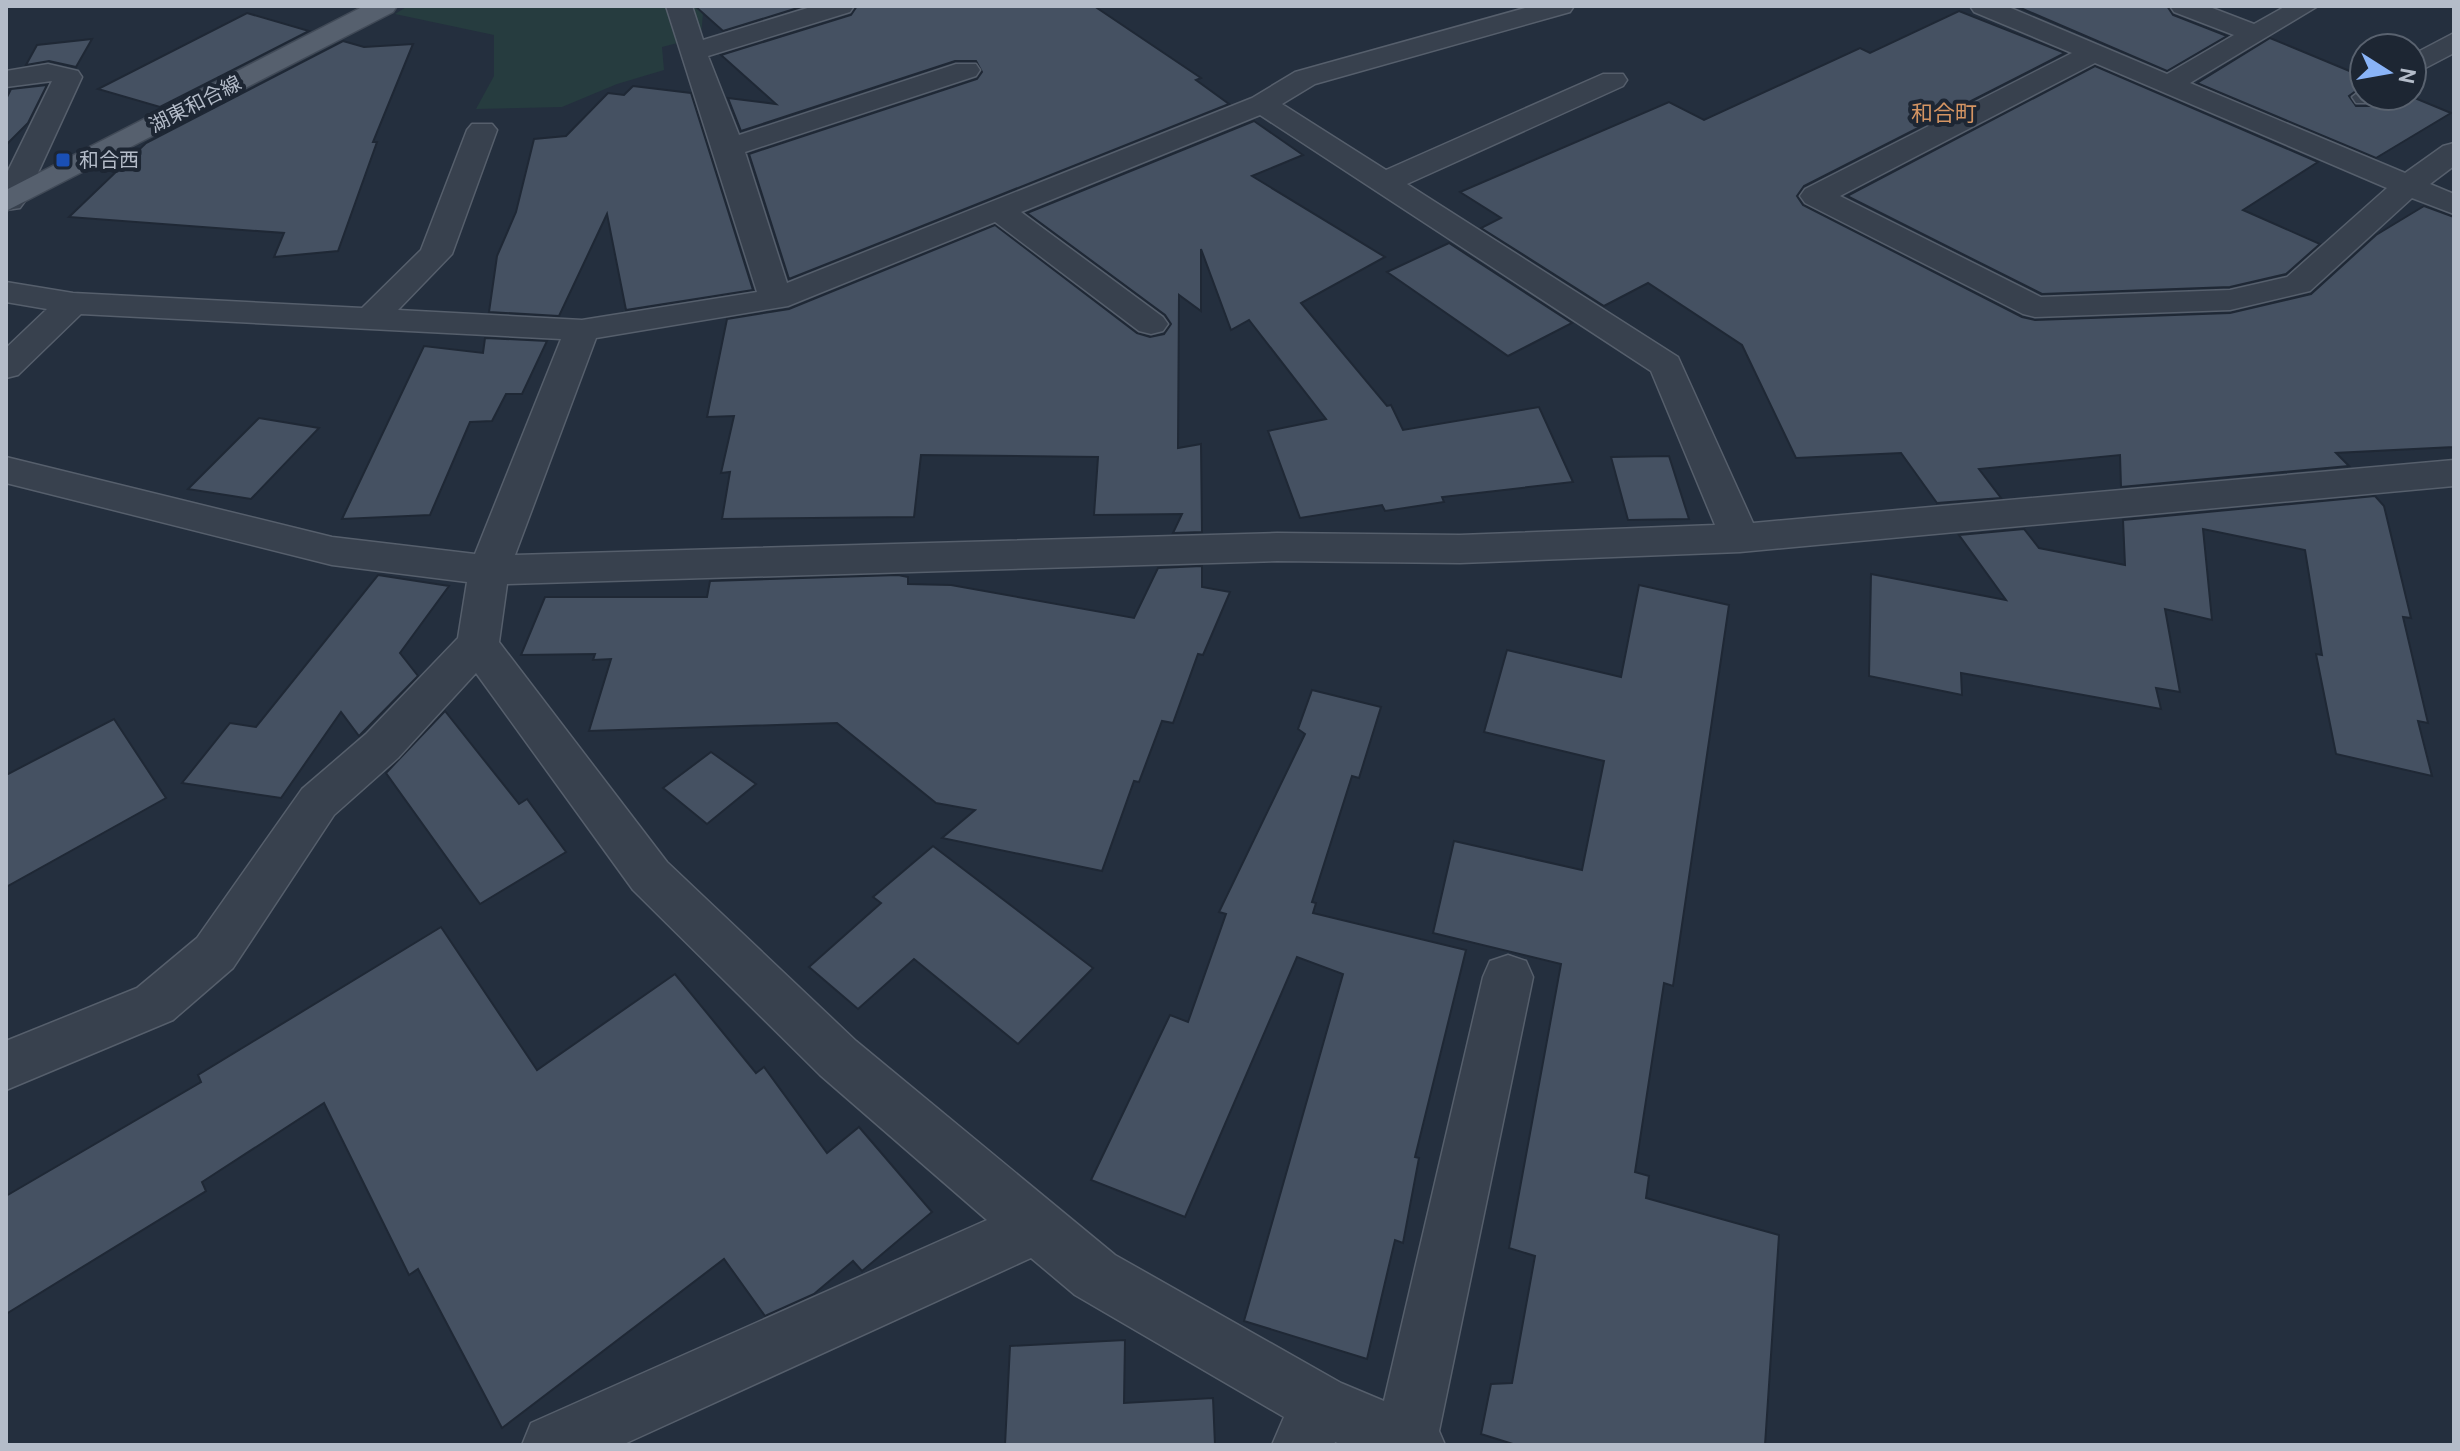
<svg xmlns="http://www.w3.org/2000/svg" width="2460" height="1451" viewBox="0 0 2460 1451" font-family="Cabin,'Noto Sans JP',sans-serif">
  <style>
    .green { fill: #263c3f }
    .building { fill: #455162; stroke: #1f2835; stroke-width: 2 }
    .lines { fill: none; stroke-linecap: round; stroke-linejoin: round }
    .minor-casing { stroke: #565f6c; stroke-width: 3 }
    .major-casing { stroke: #414a57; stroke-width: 3 }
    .minor { fill: #38414e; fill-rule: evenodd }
    .major { fill: #56606e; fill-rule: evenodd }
    .transit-dot { fill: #1a4fb4; stroke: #1d2633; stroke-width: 3 }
    .labels { text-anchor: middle; stroke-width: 8; stroke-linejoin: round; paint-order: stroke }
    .far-street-label { font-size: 20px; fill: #b4bcc9; stroke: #1d2633 }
    .far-poi-label { font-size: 20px; fill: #b4bcc9; stroke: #1d2633; text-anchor: start }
    .far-neighbourhood-label { font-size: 22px; fill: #d59563; stroke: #1d2633 }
  </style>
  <rect width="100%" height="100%" fill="#242f3e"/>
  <polygon class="green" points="408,6 699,6 703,13 701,37 662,47 664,70 617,84 562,107 476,109 494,76 494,35 395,14"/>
  <g class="building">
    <polygon points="695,6 804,6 723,31"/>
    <polygon points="857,6 1094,6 1201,78 1196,80 1229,104 789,279 749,154 977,79 982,72 976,61 955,61 741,131 728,98 776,104 721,55 851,15"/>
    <polygon points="2016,6 2167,6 2173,15 2227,36 2167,71"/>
    <polygon points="1959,11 2065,53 1804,186 1797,196 1803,205 2022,317 2035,320 2230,313 2311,294 2376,235 2424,206 2454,217 2454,447 2336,453 2349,466 2121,487 2120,455 1979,469 2001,498 1937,503 1901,453 1796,458 1742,345 1648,283 1604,306 1481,228 1501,218 1460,192 1669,102 1704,120 1860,48 1870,53"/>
    <polygon points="247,13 309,31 160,107 98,89"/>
    <polygon points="2270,38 2364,77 2364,85 2349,96 2356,106 2376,106 2384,96 2410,96 2451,113 2376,158 2197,83"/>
    <polygon points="92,39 76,67 49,61 26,65 37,45"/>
    <polygon points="343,41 364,47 413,44 373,142 377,142 338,251 274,257 284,233 69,217 146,143"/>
    <polygon points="2095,66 2318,162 2243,210 2320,244 2286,274 2230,287 2042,294 1847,196"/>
    <polygon points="47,85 28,123 6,145 6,99 11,89"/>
    <polygon points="633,86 691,93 753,290 626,310 607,214 559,316 489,312 497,256 516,212 534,139 566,136 608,93 624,95"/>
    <polygon points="1254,121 1303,155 1252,176 1385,257 1301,303 1387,406 1391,405 1403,430 1539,407 1573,482 1442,497 1444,502 1385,511 1382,505 1300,518 1268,431 1326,419 1249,320 1231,330 1201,249 1201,311 1179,295 1178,448 1201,444 1202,532 1173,533 1182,514 1094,515 1098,457 921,455 914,517 722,519 730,472 721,473 734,416 707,417 727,319 789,309 995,225 1137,333 1150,337 1164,334 1171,324 1165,315 1027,213"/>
    <polygon points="1449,243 1572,323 1508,356 1387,272"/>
    <polygon points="485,338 547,341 522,394 506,394 492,421 470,422 430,515 342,519 424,346 483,353"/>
    <polygon points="259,418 319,428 251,499 188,489"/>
    <polygon points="1669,456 1689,519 1628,520 1611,457"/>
    <polygon points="2375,496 2384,506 2411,618 2403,617 2428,723 2418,721 2432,776 2336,754 2316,654 2322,655 2305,550 2203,529 2212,620 2165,609 2180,692 2156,688 2161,709 1961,673 1962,695 1869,676 1871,574 2006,600 1959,535 2024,529 2039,548 2125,565 2123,520"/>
    <polygon points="1202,566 1202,587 1230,592 1203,655 1198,654 1173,723 1162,721 1139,782 1134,781 1102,871 942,838 975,810 936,803 837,723 589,731 611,659 593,660 595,654 521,655 545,597 707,597 710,581 898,575 908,577 908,584 951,585 1134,618 1158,568"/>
    <polygon points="378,575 449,586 400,653 418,676 359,736 341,712 281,798 182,783 230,723 256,727"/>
    <polygon points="1639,585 1729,605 1673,986 1664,983 1635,1172 1649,1176 1646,1198 1779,1235 1765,1445 1516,1445 1481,1434 1491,1384 1512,1383 1535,1256 1509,1248 1561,964 1433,933 1454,841 1582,870 1604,761 1484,732 1507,650 1621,677"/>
    <polygon points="1312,690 1381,707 1359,778 1352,776 1312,902 1316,903 1313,913 1466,950 1415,1157 1419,1158 1403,1243 1395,1240 1367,1359 1244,1321 1343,974 1297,957 1185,1217 1091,1180 1170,1015 1188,1022 1226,914 1219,912 1305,734 1298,729"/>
    <polygon points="445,711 519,804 527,799 566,852 480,904 386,773"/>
    <polygon points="114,719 166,798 6,887 6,775"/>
    <polygon points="711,752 756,784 707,824 663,788"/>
    <polygon points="933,846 1093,968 1018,1044 914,959 858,1009 809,967 881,903 873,897"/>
    <polygon points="441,927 537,1070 675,974 756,1073 764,1067 827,1153 859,1127 932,1212 862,1271 853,1261 814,1294 765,1316 724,1259 502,1428 418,1269 409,1275 324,1103 202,1182 206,1191 6,1314 6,1196 201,1082 198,1075"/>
    <polygon points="1125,1340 1124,1403 1213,1398 1215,1445 1005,1445 1010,1346"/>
  </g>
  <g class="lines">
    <defs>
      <g id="minor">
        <path d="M666 6H692L703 40 814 6H854L850 12 708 56 739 135 956 64H976L980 70 976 76 745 152 787 283 1252 98 1295 72 1532 6H1574L1570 12 1315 84 1282 104 1386 170 1603 74H1623L1627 80 1623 86 1407 184 1678 357 1753 523 2454 460V486L1740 552 1460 563 1277 561 507 584 499 642 667 862 856 1041 1115 1255 1341 1383 1384 1401 1483 977 1490 961 1508 955 1526 961 1533 977 1439 1431 1445 1445H1343L1335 1442 1334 1445H1272L1284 1417 1075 1295 1031 1258 622 1445H522L531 1423 987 1220 820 1075 633 890 476 673 398 758 334 815 233 968 173 1020 6 1090V1041L137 988 197 938 302 789 366 734 458 638 467 582 332 565 6 483V457L332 537 475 554 561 339 81 314 18 375 6 378V348L47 309 6 302V282L73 293 362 308 421 250 467 130 472 124H492L497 130 452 254 398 310 582 320 757 292ZM1260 115 1651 371 1715 525 1460 535 1277 533 515 555 596 338 788 306 995 222 1139 331 1151 334 1163 331 1168 324 1163 317 1021 212Z"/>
        <path d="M1970 6H2006L2167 74 2234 35 2174 12 2170 6H2207L2254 24 2286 6H2318L2190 83 2405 173 2443 146 2454 143V166L2430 184 2454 194V214L2412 198 2310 291 2230 310 2035 317 2023 314 1805 203 1800 196 1805 189 2072 53 1974 12ZM2095 63 2387 188 2287 277 2230 290 2041 297 1840 196Z"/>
        <polygon points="2454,33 2454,53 2412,75 2412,55"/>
        <polygon points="48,64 78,71 82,77 25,201 20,208 6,210 6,175 52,81 6,87 6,71"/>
        <polygon points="2364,88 2364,96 2381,96 2376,103 2356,103 2352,97"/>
      </g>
      <polygon id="major" points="364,6 397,6 393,12 6,211 6,190"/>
    </defs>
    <use href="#minor" class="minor-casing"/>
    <use href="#major" class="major-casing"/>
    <use href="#minor" class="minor"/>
    <use href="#major" class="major"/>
  </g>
  <rect class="transit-dot" x="55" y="152" width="16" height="16" rx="4"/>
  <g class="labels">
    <g class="far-street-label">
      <text transform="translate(195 104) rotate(-27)" y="7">湖東和合線</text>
    </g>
    <g class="far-poi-label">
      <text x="79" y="167">和合西</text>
    </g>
    <g class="far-neighbourhood-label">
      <text x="1944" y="121">和合町</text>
    </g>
  </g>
  <rect width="2460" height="1451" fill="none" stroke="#b4bcc9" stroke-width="16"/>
  <g transform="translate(2388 72) rotate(101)"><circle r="38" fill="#1d2633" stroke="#59626f" stroke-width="2"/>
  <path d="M0-6L14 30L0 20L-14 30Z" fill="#8ab4f8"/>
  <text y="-12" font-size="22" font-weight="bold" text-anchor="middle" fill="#b4bcc9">N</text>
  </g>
</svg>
